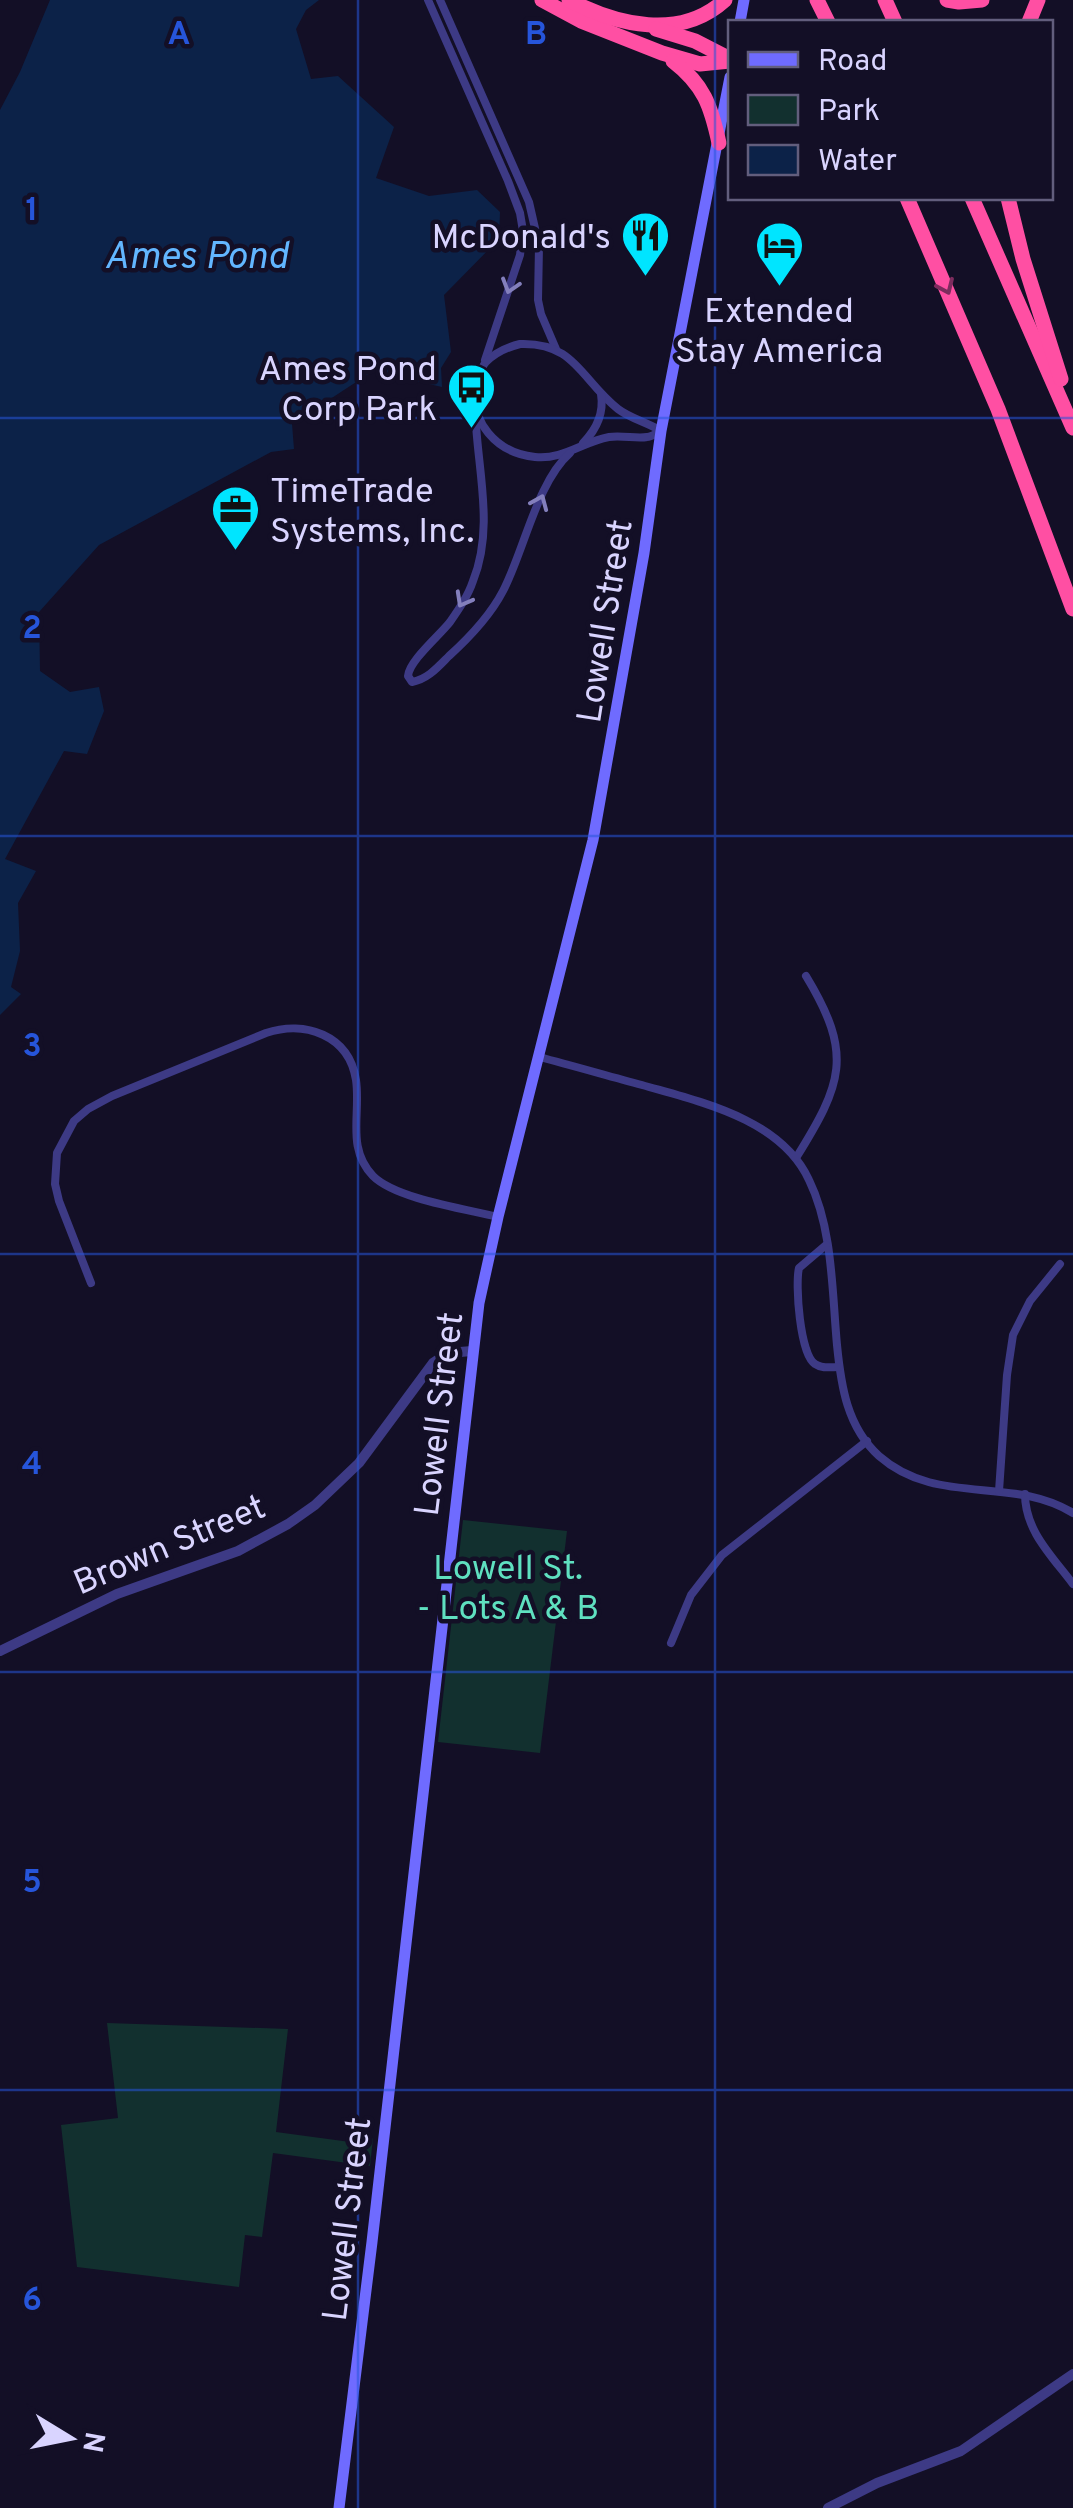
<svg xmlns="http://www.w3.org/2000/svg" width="1073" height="2508" viewBox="0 0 1073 2508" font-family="Overpass,sans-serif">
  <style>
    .green { fill: #12302f }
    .water { fill: #0c2248 }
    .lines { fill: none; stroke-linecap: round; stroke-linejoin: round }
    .minor { stroke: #3d3a85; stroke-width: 8 }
    .tertiary { stroke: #3d3a85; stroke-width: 10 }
    .secondary { stroke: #6f6bff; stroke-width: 11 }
    .motorway { stroke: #ff4fa3; stroke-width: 15 }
    .oneway { stroke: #837fbc }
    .oneway2 { stroke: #7d2c5e }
    .grid { fill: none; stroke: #2655da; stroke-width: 2.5; stroke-opacity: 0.55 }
    .labels { text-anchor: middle; stroke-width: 9; stroke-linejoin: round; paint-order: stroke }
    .poi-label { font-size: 35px; fill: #d9d4ff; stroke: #130f26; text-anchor: end }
    .street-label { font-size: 35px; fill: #d9d4ff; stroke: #130f26 }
    .park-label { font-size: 35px; fill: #5fe0c0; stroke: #130f26 }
    .water-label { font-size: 38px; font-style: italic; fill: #62b6ff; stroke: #130f26 }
    .grid-label { font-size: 32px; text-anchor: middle; font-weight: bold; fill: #2655da; stroke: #130f26; stroke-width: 9; stroke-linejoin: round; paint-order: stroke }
  </style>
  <rect width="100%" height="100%" fill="#130f26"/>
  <g class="green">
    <polygon points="463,1520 567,1531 540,1753 438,1742"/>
    <polygon points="107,2023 288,2029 276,2132 365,2144 373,2138 370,2166 273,2153 262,2237 245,2235 239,2287 77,2267 61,2125 118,2118"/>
  </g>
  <polygon class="water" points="50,0 319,0 306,10 296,29 311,79 338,76 394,127 376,178 429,196 477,190 500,212 499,239 444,295 451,352 441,368 442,387 373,371 292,424 294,449 271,452 99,545 39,612 40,671 70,692 99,687 104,711 87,754 64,751 5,859 36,871 18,903 20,951 11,987 21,994 0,1015 0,110 20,72"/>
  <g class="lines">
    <g class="minor">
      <polyline points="428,0 508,181 520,213 523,231 520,255 485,360"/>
      <polyline points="440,0 529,202 539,246 538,300 541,314 556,349"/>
      <path d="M520 344C575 342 581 380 618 409 631 419 647 422 661 431 656 433 652 437 647 437 637 439 622 435 609 437 582 442 563 460 535 457 497 453 468 422 477 383 479 376 481 367 486 362 495 353 508 347 520 344Z"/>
      <path d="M475 402C475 462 496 524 473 581 468 596 459 609 450 622 439 636 409 661 408 676L412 682C428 679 438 667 449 656 470 637 490 616 503 591 524 551 537 482 570 453"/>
      <path d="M583 443C597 429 604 413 601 394"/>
      <path d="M539 1057C574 1066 608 1076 642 1085 701 1102 781 1119 809 1180 833 1229 832 1292 837 1345 841 1386 847 1427 879 1456 937 1507 1011 1475 1073 1513"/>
      <path d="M796 1158C842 1084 854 1055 806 976"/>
      <path d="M826 1245 799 1268C795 1284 800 1355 815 1364 822 1369 831 1367 839 1367"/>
      <path d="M91 1283 59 1201 55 1184 57 1153 74 1121 88 1109 112 1096 266 1033C305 1020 349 1035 356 1080 361 1114 346 1148 373 1176 396 1199 466 1209 498 1217"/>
      <polyline points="999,1491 1007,1375 1013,1335 1030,1301 1060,1264"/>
      <path d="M1025 1494C1025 1531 1052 1556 1073 1584"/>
      <polyline points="671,1643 691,1595 722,1555 867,1441"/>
    </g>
    <g class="tertiary">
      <polyline points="0,1651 117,1594 238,1551 288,1524 315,1505 359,1463 433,1363 448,1353 472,1351"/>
      <polyline points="828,2508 877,2483 961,2451 1073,2374"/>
    </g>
    <g class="secondary">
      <polyline points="740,22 744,0"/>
      <polyline points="339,2508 372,2242 479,1303 498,1217 593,840 644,553 661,431 730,77"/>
    </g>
    <g class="motorway">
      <polyline points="542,0 581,21 662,53 700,64 730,61"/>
      <path d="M569 0C617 25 680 41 725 0"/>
      <polyline points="817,0 828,22"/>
      <polyline points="885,0 895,22"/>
      <polyline points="947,0 959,2 982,0"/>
      <polyline points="1029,22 1038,0"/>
      <polyline points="656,29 695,41 730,59"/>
      <path d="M673 61C704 85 711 106 719 143"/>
      <polyline points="907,198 998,409 1073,609"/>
      <polyline points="972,198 1073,428"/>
      <polyline points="1008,198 1023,259 1061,379"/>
    </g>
  </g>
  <defs><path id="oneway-chevron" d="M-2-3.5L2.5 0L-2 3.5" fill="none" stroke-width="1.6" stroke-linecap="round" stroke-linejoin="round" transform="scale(2.5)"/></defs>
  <g class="oneway">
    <use href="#oneway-chevron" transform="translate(510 286) rotate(107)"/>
    <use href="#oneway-chevron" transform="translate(540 502) rotate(-67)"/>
    <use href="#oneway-chevron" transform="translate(463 600) rotate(119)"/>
  </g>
  <use class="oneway2" href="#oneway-chevron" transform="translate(946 287) rotate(66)"/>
  <path class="grid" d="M358 0V2508M715 0V2508M0 418H1073M0 836H1073M0 1254H1073M0 1672H1073M0 2090H1073"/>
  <defs>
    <symbol id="restaurant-pin" viewBox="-11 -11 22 30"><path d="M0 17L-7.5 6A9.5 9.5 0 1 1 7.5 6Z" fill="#00e5ff" stroke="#130f26"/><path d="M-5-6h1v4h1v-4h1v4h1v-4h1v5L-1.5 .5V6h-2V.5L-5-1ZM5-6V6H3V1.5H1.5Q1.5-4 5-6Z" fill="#111"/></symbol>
    <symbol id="hotel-pin" viewBox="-11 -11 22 30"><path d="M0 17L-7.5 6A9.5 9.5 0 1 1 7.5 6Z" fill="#00e5ff" stroke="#130f26"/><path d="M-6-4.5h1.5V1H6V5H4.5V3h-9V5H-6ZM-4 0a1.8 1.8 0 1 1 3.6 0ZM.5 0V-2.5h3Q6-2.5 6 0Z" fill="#111"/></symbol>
    <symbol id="bus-pin" viewBox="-11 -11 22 30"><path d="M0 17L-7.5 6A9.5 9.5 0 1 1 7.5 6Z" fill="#00e5ff" stroke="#130f26"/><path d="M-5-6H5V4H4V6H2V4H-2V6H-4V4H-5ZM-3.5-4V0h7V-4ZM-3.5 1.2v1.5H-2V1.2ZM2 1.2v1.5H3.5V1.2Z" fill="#111"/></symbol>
    <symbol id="office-pin" viewBox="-11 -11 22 30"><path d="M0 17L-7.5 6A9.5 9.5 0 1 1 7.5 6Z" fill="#00e5ff" stroke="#130f26"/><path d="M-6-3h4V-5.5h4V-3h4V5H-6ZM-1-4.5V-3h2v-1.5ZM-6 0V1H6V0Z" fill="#111"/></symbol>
  </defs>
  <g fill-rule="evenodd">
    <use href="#restaurant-pin" x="618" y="208" width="55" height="75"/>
    <use href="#hotel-pin" x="752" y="218" width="55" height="75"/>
    <use href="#bus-pin" x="444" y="360" width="55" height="75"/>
    <use href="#office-pin" x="208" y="482" width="55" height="75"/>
  </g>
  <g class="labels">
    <g class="poi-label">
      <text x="611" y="248">McDonald's</text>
      <text x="779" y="322" text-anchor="middle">Extended<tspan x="779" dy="40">Stay America</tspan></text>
      <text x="437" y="380">Ames Pond<tspan x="437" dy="40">Corp Park</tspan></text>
      <text x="270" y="502" text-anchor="start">TimeTrade<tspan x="270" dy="40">Systems, Inc.</tspan></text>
    </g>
    <g class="street-label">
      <text transform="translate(604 621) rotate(-81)" y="12">Lowell Street</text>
      <text transform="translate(438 1414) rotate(-83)" y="12">Lowell Street</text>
      <text transform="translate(169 1544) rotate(-23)" y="12">Brown Street</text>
      <text transform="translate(346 2219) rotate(-83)" y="12">Lowell Street</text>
    </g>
    <g class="park-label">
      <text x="508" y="1579">Lowell St.<tspan x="508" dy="40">- Lots A &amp; B</tspan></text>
    </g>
    <g class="water-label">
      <text x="196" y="268">Ames Pond</text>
    </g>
  </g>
  <g class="grid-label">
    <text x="179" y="44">A</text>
    <text x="536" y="44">B</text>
    <text x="32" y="220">1</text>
    <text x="32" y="638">2</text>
    <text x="32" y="1056">3</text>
    <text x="32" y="1474">4</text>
    <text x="32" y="1892">5</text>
    <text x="32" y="2310">6</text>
  </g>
  <rect x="728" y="20" width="325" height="180" fill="#130f26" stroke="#625e7d" stroke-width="2.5"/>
  <rect x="748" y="52" width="50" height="15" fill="#6f6bff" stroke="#625e7d" stroke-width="2.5"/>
  <text x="818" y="70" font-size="30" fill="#d9d4ff">Road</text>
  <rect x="748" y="95" width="50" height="30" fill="#12302f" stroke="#625e7d" stroke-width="2.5"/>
  <text x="818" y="120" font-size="30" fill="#d9d4ff">Park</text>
  <rect x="748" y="145" width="50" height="30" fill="#0c2248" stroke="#625e7d" stroke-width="2.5"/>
  <text x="818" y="170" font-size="30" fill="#d9d4ff">Water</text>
  <g transform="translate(70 2438) rotate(100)" stroke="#130f26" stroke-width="8" paint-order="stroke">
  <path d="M0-8L18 38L0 25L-18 38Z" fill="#d9d4ff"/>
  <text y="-15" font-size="28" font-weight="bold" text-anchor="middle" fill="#d9d4ff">N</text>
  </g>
</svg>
